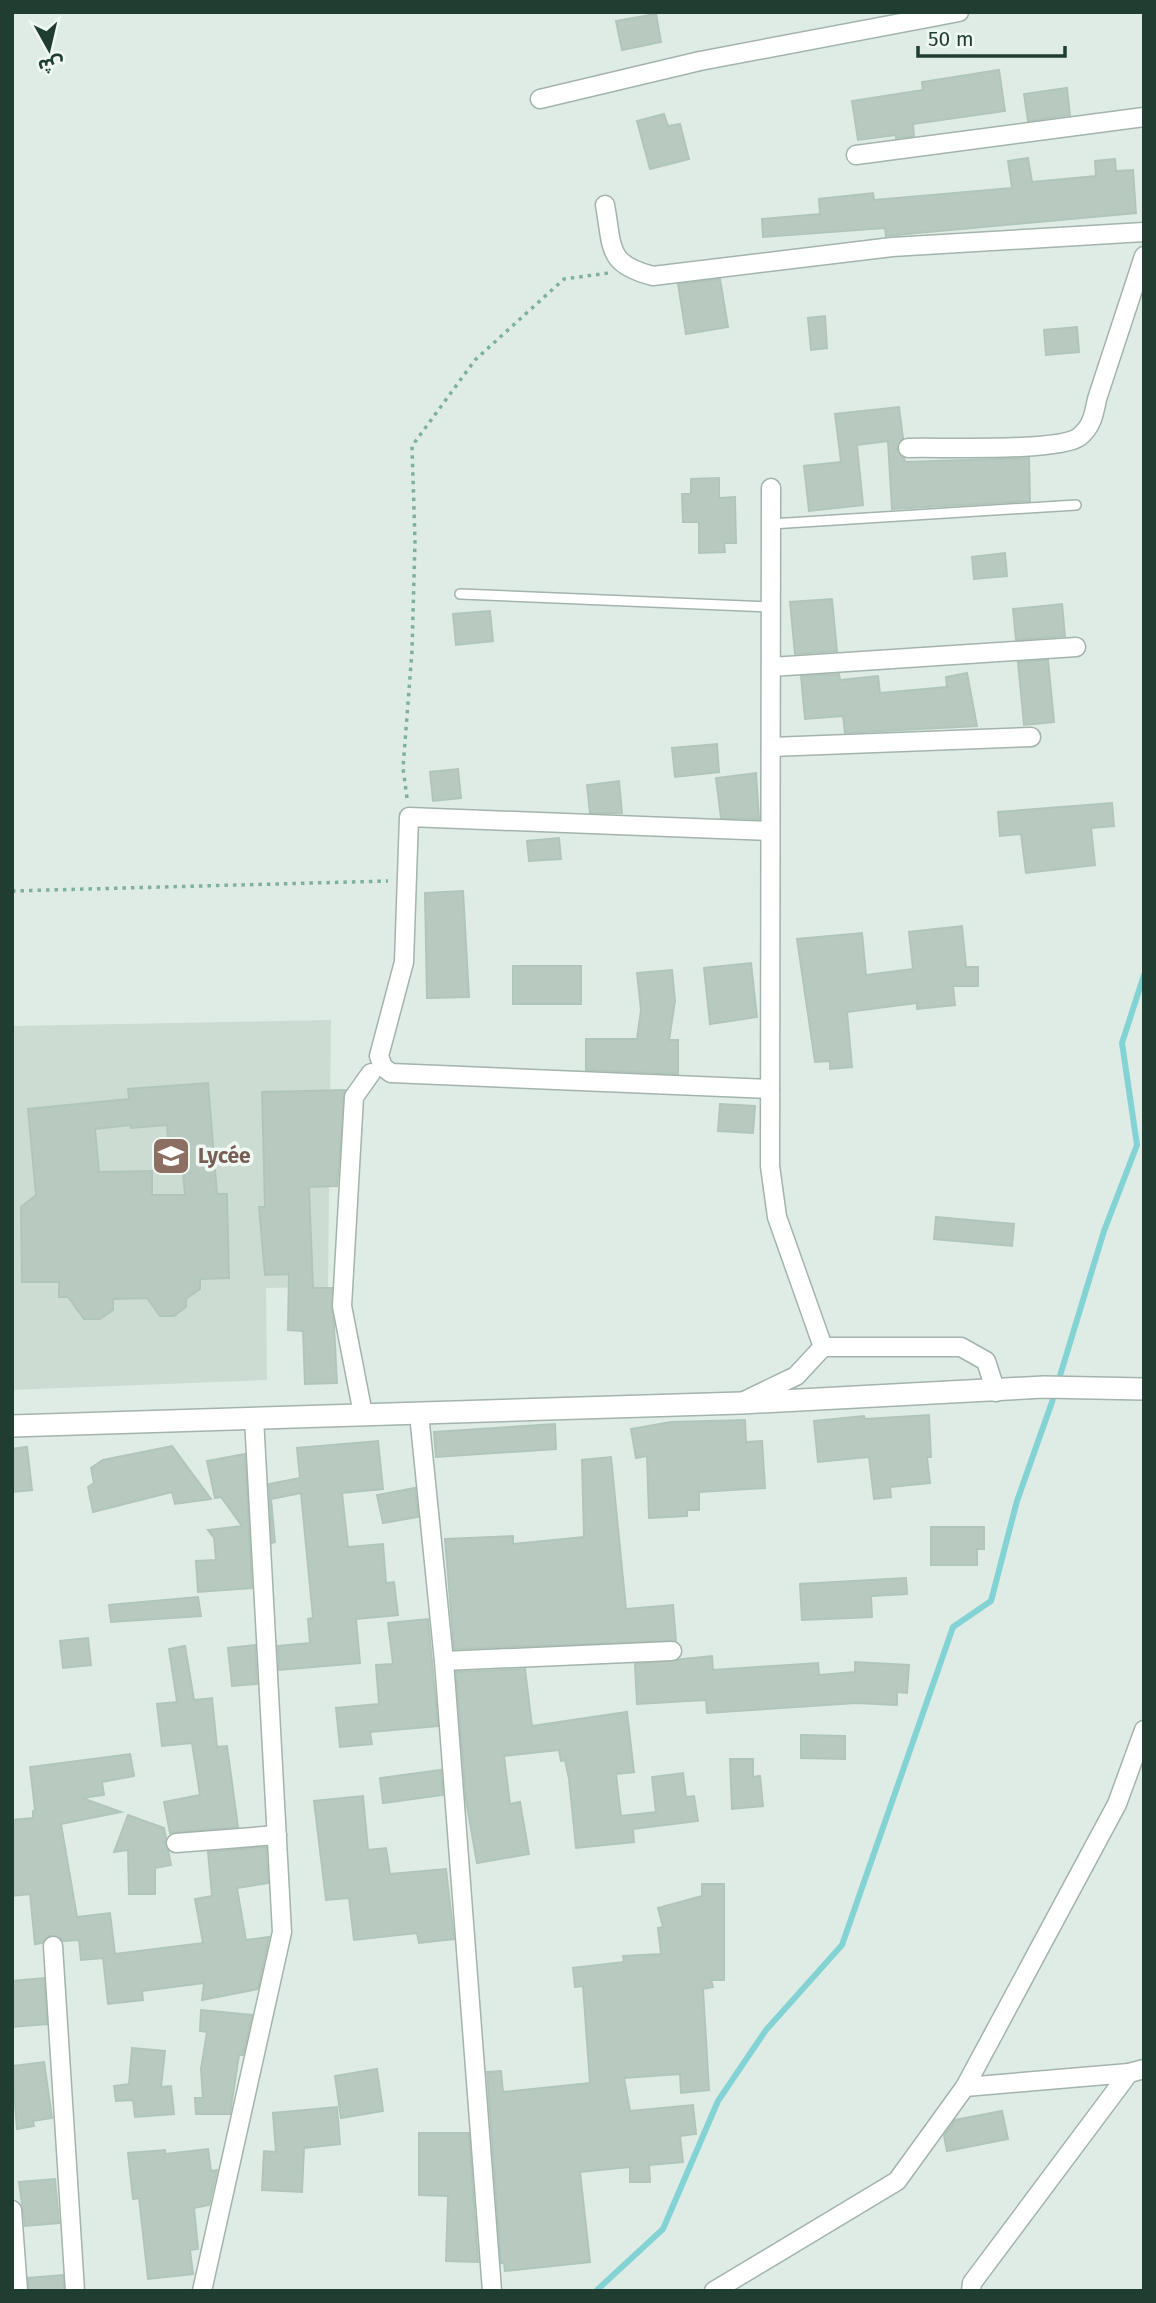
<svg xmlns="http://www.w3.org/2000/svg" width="1156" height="2303" viewBox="0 0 1156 2303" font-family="'Fira Sans','Noto Sans Arabic',sans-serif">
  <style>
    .built { fill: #cddcd3 }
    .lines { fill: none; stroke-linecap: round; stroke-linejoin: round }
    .stream { stroke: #83d3d5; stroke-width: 6 }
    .building { fill: #b8c9c0; stroke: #b1c6bb; stroke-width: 2; fill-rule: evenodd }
    .service-casing { stroke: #a2b4ab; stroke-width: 12 }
    .minor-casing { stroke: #a2b4ab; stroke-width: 21 }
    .tertiary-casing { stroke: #a2b4ab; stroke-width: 24 }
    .path { stroke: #7eb19a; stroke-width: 3.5; stroke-dasharray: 3.5 5; stroke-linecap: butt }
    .service { stroke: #fff; stroke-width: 9 }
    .minor { stroke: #fff; stroke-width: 18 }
    .tertiary { stroke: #fff; stroke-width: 21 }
    .labels { text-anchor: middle; stroke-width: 7; stroke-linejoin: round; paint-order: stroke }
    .education-label { font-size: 21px; font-weight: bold; fill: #785e54; stroke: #f0f8f3; text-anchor: start }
  </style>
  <rect width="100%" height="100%" fill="#dfece5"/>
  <polygon class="built" points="331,1020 328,1287 266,1288 267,1380 12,1390 12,1026"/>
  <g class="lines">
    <polyline class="stream" points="596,2291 663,2229 718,2101 766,2030 842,1945 953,1627 991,1601 1017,1501 1052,1402 1104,1231 1137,1145 1122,1043 1144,975"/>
  </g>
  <g class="building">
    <polygon points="656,14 661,42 622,50 616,21"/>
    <polygon points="999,70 1005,111 913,124 914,136 896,138 896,135 858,140 852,101 923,90 922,82"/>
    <polygon points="1067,88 1070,115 1028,121 1024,94"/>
    <polygon points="664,114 668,126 680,124 689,159 650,169 637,121"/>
    <polygon points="1028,158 1032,182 1096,176 1095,161 1115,159 1116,171 1133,170 1136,213 886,236 885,228 763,237 762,219 820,214 819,199 873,193 874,200 1012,188 1008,161"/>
    <polygon points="720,279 728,327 686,334 678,284"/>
    <polygon points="825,316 827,348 811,350 808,318"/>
    <polygon points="1077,327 1079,352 1046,355 1044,330"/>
    <polygon points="899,407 903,438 897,449 906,462 1029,458 1030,501 892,509 888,441 857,445 863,505 809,511 804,466 841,462 835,414"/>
    <polygon points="719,478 719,498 735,497 736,543 724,543 725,552 699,553 699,522 683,522 682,494 691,494 691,479"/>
    <polygon points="1005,553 1007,576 974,579 972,557"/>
    <polygon points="832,599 837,651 795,654 790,602"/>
    <polygon points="1062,604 1065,636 1016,640 1013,609"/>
    <polygon points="490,611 493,641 456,645 453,614"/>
    <polygon points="1048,660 1054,722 1024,725 1018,662"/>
    <polygon points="967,673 977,726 845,733 843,716 805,719 801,676 839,674 840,680 878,676 880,693 947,687 946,677"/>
    <polygon points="717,744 719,772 675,777 672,748"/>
    <polygon points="458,769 461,798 433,801 430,772"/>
    <polygon points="756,773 759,819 721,818 716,778"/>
    <polygon points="619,781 622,813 590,813 587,785"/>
    <polygon points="1112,803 1114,826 1091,828 1095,865 1026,873 1021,834 1000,836 998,812"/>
    <polygon points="559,838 561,859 529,861 527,841"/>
    <polygon points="463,891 469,997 427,998 425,893"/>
    <polygon points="962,926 966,967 978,967 978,986 953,986 955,1005 917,1009 917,1003 847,1012 852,1067 830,1069 830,1061 815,1062 797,939 862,933 866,975 913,969 909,932"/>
    <polygon points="751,963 757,1017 710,1024 704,968"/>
    <rect x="513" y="966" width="68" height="38"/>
    <polygon points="672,970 675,1001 669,1040 678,1040 678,1074 586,1070 586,1039 637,1039 641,1010 637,973"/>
    <path d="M208 1083 217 1194H227L229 1278 200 1279V1289L186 1299V1307L174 1316H160L147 1298 113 1299V1310L100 1319H84L68 1297H59V1282H22L21 1207 36 1195 28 1109 129 1099 128 1089ZM131 1125V1128L167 1125 168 1139 180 1138 185 1195H152V1171L99 1172 95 1129Z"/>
    <polygon points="345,1090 337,1186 309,1187 313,1288 332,1288 337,1383 305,1384 303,1331 288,1330 289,1274 265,1275 259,1207 265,1207 262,1092"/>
    <polygon points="720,1104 755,1106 753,1133 718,1131"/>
    <polygon points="936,1217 1014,1224 1012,1246 934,1239"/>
    <polygon points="929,1415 931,1457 927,1457 930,1483 890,1487 891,1497 874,1499 869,1457 818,1462 814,1421 864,1416 865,1419"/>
    <polygon points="745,1420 746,1442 762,1441 765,1488 699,1492 699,1510 687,1510 687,1516 649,1518 647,1456 636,1458 631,1429 671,1422"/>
    <polygon points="555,1424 556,1449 436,1457 434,1432"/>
    <polygon points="378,1441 383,1489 342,1493 348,1547 383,1544 386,1583 394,1582 398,1615 356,1619 360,1663 279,1670 278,1646 310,1643 308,1619 313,1618 301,1493 271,1499 275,1542 272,1543 269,1484 300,1478 297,1448"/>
    <polygon points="172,1446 211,1499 175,1504 172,1492 93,1512 88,1487 94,1483 91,1468 103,1460"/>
    <polygon points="27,1447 32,1490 12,1492 12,1449"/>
    <polygon points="245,1454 252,1588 198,1592 196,1561 216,1560 214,1538 208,1530 242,1526 221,1497 215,1498 207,1461"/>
    <polygon points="611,1457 626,1609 673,1605 676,1641 454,1649 445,1539 513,1536 513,1544 584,1537 582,1460"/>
    <polygon points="415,1488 418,1517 383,1523 377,1495"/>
    <polygon points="931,1527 984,1527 984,1549 977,1549 977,1565 931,1565"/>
    <polygon points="906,1578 907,1594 871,1596 872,1617 802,1620 800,1584"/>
    <polygon points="198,1597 201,1616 111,1622 109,1605"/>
    <polygon points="428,1619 438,1726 370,1732 372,1744 340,1747 336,1708 379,1704 376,1665 393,1664 388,1623"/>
    <polygon points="88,1638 91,1665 63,1668 60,1641"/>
    <polygon points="255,1645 257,1684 232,1686 228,1648"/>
    <polygon points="185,1646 194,1700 212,1698 217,1747 227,1746 238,1827 170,1833 164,1802 200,1795 192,1743 162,1746 157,1704 177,1702 169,1649"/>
    <polygon points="712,1656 713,1670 818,1663 819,1675 855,1672 855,1662 909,1665 907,1693 897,1692 897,1705 856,1703 707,1713 706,1700 637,1704 635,1664"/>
    <polygon points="525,1669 532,1726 627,1712 634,1772 616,1774 621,1816 656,1812 652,1777 683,1773 686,1797 694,1796 698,1821 633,1829 634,1842 576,1848 569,1779 565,1760 561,1761 559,1750 504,1756 510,1804 520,1802 529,1854 477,1863 466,1800 456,1672"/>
    <polygon points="801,1735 845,1736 845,1759 801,1758"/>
    <polygon points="130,1754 134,1776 102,1782 104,1795 82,1798 121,1812 61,1824 77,1917 110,1913 115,1954 203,1943 195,1899 212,1896 208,1852 266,1847 268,1883 237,1888 246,1940 269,1937 258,1989 202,2000 204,1983 142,1991 143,2000 108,2004 103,1958 81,1960 79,1940 63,1941 57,1936 47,1936 42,1943 35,1944 30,1894 12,1896 12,1820 33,1818 33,1811 35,1810 30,1767"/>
    <polygon points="730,1759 753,1759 753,1777 760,1776 763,1806 732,1809"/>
    <polygon points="441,1770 443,1795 383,1803 380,1778"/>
    <polygon points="363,1796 368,1850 386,1848 390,1874 446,1869 454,1939 419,1943 417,1933 354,1940 349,1898 326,1900 314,1801"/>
    <polygon points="128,1815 164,1828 171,1865 155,1868 155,1894 129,1894 128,1850 114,1852"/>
    <polygon points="702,1884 724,1884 724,1980 711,1980 713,1987 703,1989 709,2090 681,2093 680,2074 624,2078 630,2111 693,2105 696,2134 680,2136 683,2162 649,2165 650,2182 630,2182 630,2167 580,2172 590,2262 505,2271 504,2263 501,2263 487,2072 501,2071 503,2092 590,2083 583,1986 575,1987 573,1968 624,1962 623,1956 661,1954 658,1928 663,1927 658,1908 702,1896"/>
    <polygon points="44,1978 47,2024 12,2027 12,1981"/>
    <polygon points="201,2010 252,2015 243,2055 239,2055 230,2114 196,2114 195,2098 203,2098 201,2069 207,2032 200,2031"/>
    <polygon points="132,2048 165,2051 161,2087 171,2086 174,2114 135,2117 133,2100 116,2101 114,2086 129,2084"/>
    <polygon points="44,2062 52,2118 33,2121 34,2126 17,2129 12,2066"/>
    <polygon points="377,2069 383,2111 341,2118 335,2076"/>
    <polygon points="337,2107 340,2144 304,2148 302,2192 262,2190 264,2151 276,2152 273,2113"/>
    <polygon points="1002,2111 1008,2139 947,2151 944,2136 955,2120"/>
    <polygon points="419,2133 469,2133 478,2262 446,2261 448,2196 419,2195"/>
    <polygon points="208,2149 211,2171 217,2170 209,2205 194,2208 198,2249 190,2250 193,2274 148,2279 139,2198 133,2199 128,2153 165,2150 165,2154"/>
    <polygon points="55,2179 59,2223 25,2226 19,2182"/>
    <polygon points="63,2275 64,2291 29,2291 28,2278"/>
  </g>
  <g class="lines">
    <defs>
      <g id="service">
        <polyline points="771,524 1076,505"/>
        <polyline points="460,594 771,607"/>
      </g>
      <g id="minor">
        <polyline points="540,99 700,61 959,12"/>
        <polyline points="856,155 1144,117"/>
        <path d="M605 205C613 248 606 264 653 276L892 247 1144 232"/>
        <path d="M908 448C939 447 1058 452 1079 437 1092 427 1094 414 1097 399L1144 256"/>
        <polyline points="771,488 770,1166 777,1217 823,1347"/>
        <polyline points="771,667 1076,647"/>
        <polyline points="771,747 1031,737"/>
        <polyline points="770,1089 391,1073 383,1067 379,1056 404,962 409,817 770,831"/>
        <polyline points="744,1401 796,1376 823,1347 961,1347 986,1361 996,1392"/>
        <polyline points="363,1414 342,1306 354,1097 371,1073"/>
        <polyline points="419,1414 444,1661 492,2291"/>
        <polyline points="444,1661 672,1651"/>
        <polyline points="176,1843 277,1835"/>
        <polyline points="53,1946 75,2291"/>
        <polyline points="965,2087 1129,2073"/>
        <polyline points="12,2210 18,2291"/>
        <polyline points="202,2291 282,1932 254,1418"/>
        <polyline points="714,2291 897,2181 965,2087 1117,1804 1144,1730"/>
        <polyline points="971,2291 972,2283 1129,2073 1144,2069"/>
      </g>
      <polyline id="tertiary" points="12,1426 741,1403 1044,1387 1144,1389"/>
    </defs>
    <use href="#service" class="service-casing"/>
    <use href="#minor" class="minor-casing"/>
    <use href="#tertiary" class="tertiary-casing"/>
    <g class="path">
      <polyline points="407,798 403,768 412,651 415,541 412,446 475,360 564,279 609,273"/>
      <polyline points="12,891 388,881"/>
    </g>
    <use href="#service" class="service"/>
    <use href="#minor" class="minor"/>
    <use href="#tertiary" class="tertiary"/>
  </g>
  <defs>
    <symbol id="school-square" viewBox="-11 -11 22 22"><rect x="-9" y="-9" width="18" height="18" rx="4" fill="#8d6e63" stroke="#f0f8f3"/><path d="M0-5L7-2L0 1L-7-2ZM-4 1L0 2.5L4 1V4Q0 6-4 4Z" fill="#fff"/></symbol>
  </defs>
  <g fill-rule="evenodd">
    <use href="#school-square" x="149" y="1134" width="44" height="44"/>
  </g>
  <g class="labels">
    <g class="education-label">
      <text x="198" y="1163">Lycée</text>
    </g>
  </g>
  <rect width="1156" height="2303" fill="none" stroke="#1f3d31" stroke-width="28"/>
  <g transform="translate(49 49) rotate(172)" stroke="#f0f8f3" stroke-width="5" paint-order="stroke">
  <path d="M0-5L12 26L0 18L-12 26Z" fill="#1f3d31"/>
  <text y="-10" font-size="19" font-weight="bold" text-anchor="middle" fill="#1f3d31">ش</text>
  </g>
  <path d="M918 46v10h147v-10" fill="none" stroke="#1f3d31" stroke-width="3.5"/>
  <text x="928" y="46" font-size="21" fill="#1f3d31" stroke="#f0f8f3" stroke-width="5" paint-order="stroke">50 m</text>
</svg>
